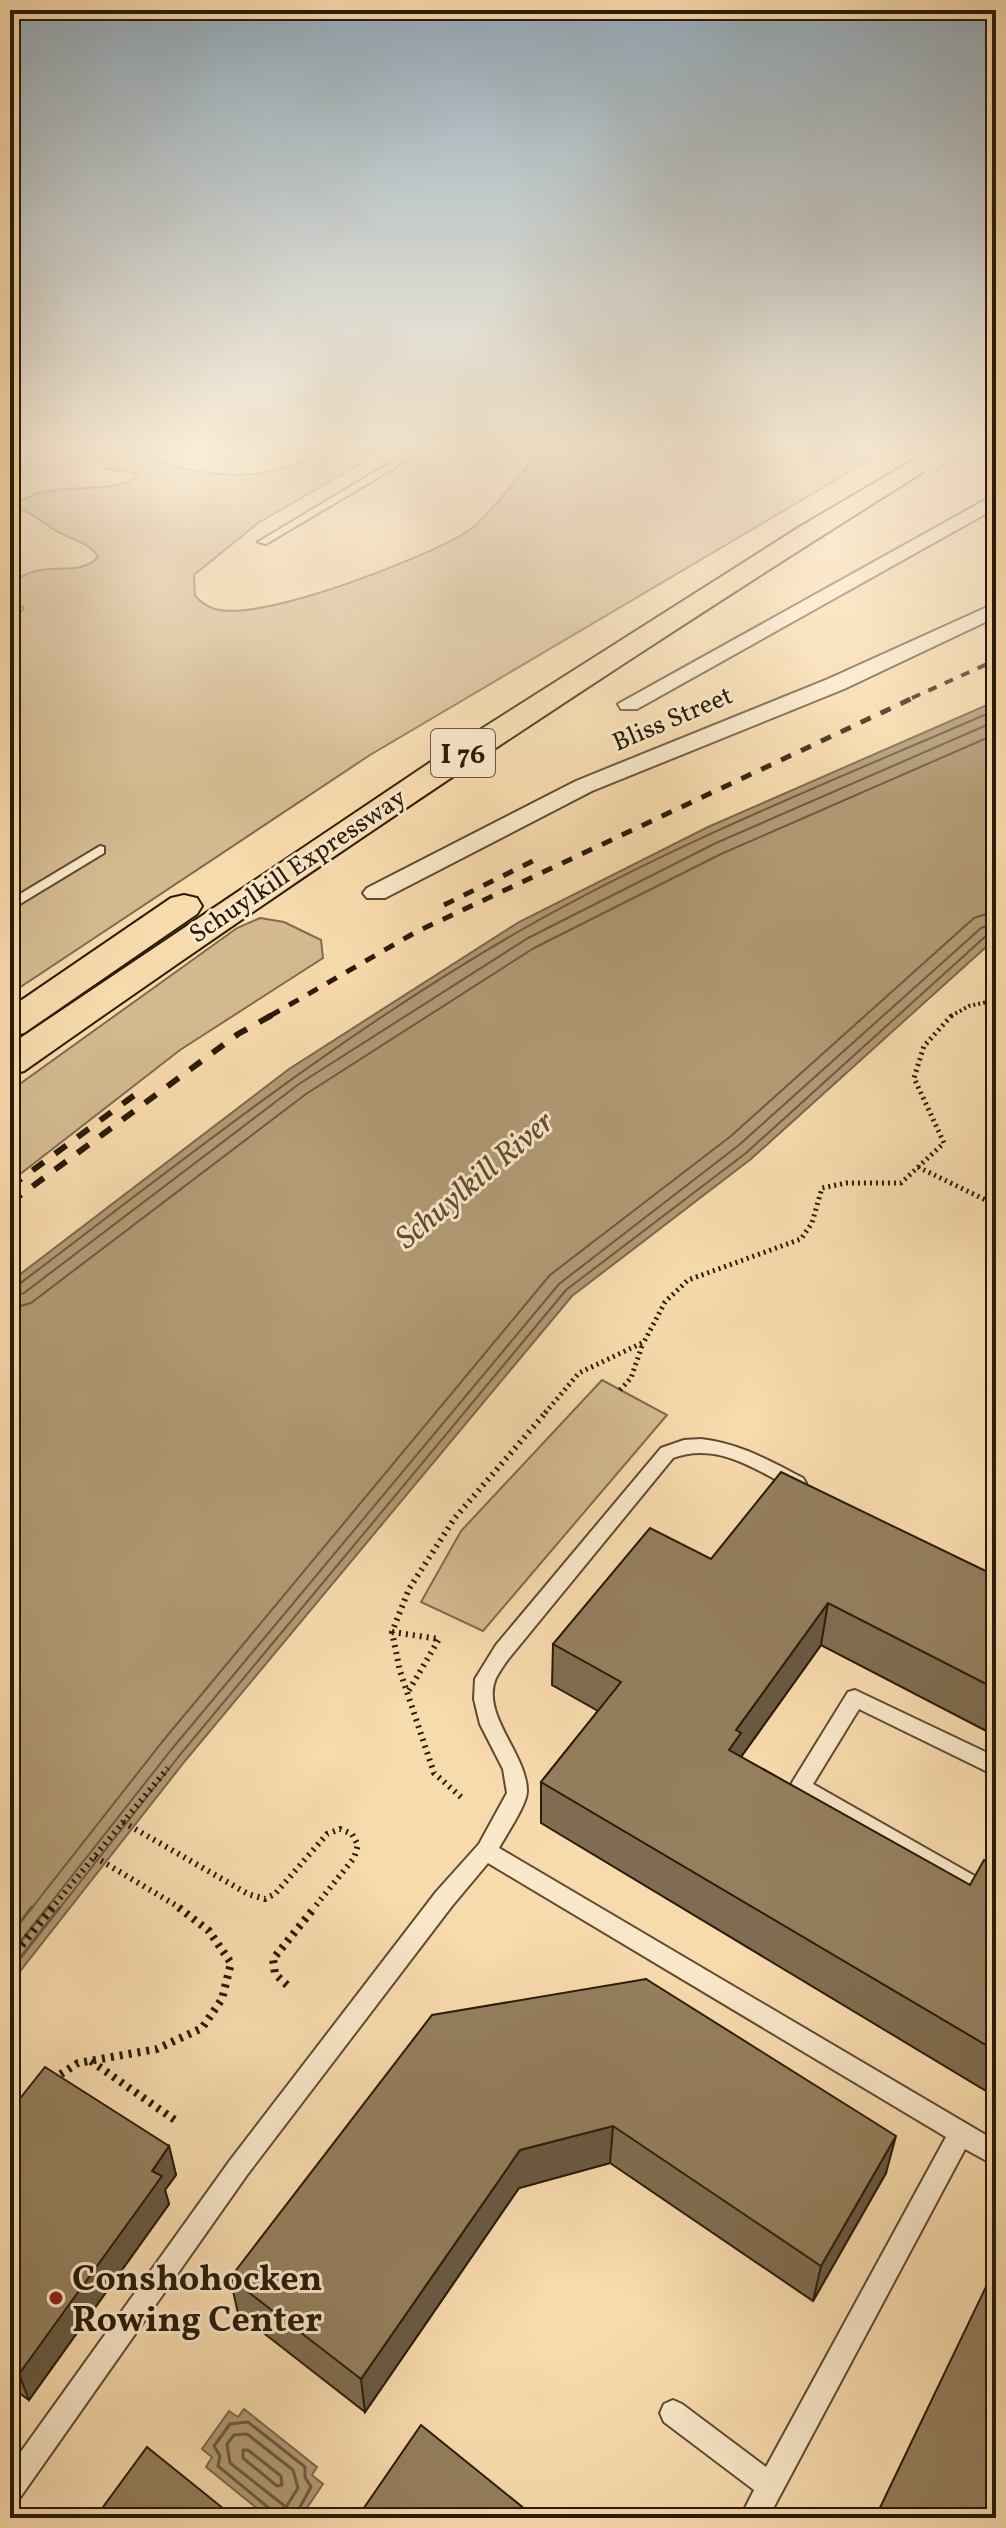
<svg xmlns="http://www.w3.org/2000/svg" width="1006" height="2528" viewBox="0 0 1006 2528" font-family="Vollkorn,serif">
  <style>
    .green { fill: #d5ba91; stroke: #806a4d; stroke-width: 2 }
    .water { fill: #b29a75; stroke: #7c674a; stroke-width: 2 }
    .lines { fill: none; stroke-linecap: round; stroke-linejoin: round }
    .shore-far1 { stroke: #6e5a3f; stroke-width: 2 }
    .shore { stroke: #6e5a3f; stroke-width: 3 }
    .service-casing { stroke: #5e4b32; stroke-width: 4 }
    .minor-casing { stroke: #5e4b32; stroke-width: 4 }
    .motorway-casing { stroke: #2a1b09; stroke-width: 4 }
    .path-far3 { stroke: #2a1b09; stroke-width: 4; stroke-dasharray: 2 3; stroke-linecap: butt }
    .path-far2 { stroke: #2a1b09; stroke-width: 5; stroke-dasharray: 2 4; stroke-linecap: butt }
    .path-far1 { stroke: #2a1b09; stroke-width: 6; stroke-dasharray: 2 5; stroke-linecap: butt }
    .path { stroke: #2a1b09; stroke-width: 8; stroke-dasharray: 3 6; stroke-linecap: butt }
    .service { fill: #fae8ca; fill-rule: evenodd }
    .minor { fill: #fae8ca; fill-rule: evenodd }
    .motorway { fill: #f8dbad; fill-rule: evenodd }
    .rail-far2 { stroke: #2a1b09; stroke-width: 4; stroke-dasharray: 9 9; stroke-linecap: butt }
    .rail-far1 { stroke: #2a1b09; stroke-width: 5; stroke-dasharray: 11 11; stroke-linecap: butt }
    .rail { stroke: #2a1b09; stroke-width: 6; stroke-dasharray: 14 14; stroke-linecap: butt }
    .motorway-bridge-casing { stroke: #2a1b09; stroke-width: 29; stroke-linecap: butt }
    .motorway-bridge { stroke: #f8dbad; stroke-width: 27 }
    .wall { fill: #806d51; stroke: #2a1b09; stroke-width: 2 }
    .shaded-wall { fill: #685942; stroke: #2a1b09; stroke-width: 2 }
    .building { fill: #957f5e; stroke: #2a1b09; stroke-width: 2 }
    .poi-dot { fill: #8f2418; stroke: #fae8ca; stroke-width: 3 }
    .labels { text-anchor: middle; stroke-width: 6; stroke-linejoin: round; paint-order: stroke }
    .far-street-label { font-size: 26px; fill: #2a1b09; stroke: #fae8ca }
    .shield { fill: #fae8ca; stroke: #685843; stroke-width: 2 }
    .shield-label { font-size: 28px; font-weight: bold; fill: #2a1b09 }
    .water-label { font-size: 32px; font-style: italic; fill: #604e34; stroke: #fae8ca }
    .near-poi-label { font-size: 36px; font-weight: bold; fill: #2a1b09; stroke: #fae8ca; text-anchor: start }
  </style>
  <rect width="100%" height="100%" fill="#f8dbad"/>
  <filter id="stains"><feTurbulence type="fractalNoise" baseFrequency=".0025" numOctaves="4"/><feColorMatrix values="0 0 0 0 .2 0 0 0 0 .09 0 0 0 0 .02 0 0 0 .5 -.17"/></filter>
  <radialGradient id="worn" r=".72"><stop offset=".6" stop-color="#630" stop-opacity="0"/><stop offset="1" stop-color="#630" stop-opacity=".3"/></radialGradient>
  <g class="green">
    <path d="M324 442H383L370 458 258 523 194 575 195 596C201 602 207 607 215 609 262 622 422 559 465 533 487 519 514 481 532 461L529 445 524 442H862L868 449V461L370 755 10 994V624L24 608 10 599V586C39 555 76 581 98 557 87 540 70 540 53 529 41 521 33 514 19 508V502C53 479 102 497 138 477L132 472 104 469 101 460 78 454 84 451C101 450 122 447 139 452 149 455 157 461 167 464 212 478 292 484 324 442Z"/>
    <polygon points="260,918 284,922 321,940 323,958 180,1050 10,1182 10,1091 237,928"/>
    <polygon points="602,1380 667,1415 483,1631 421,1602 461,1531"/>
  </g>
  <g class="water">
    <polygon points="996,701 996,938 751,1159 572,1296 185,1761 10,1984 10,1282 289,1069 519,922 708,827"/>
    <polygon points="244,2409 317,2467 312,2475 323,2484 300,2518 269,2518 206,2467 212,2457 202,2449 229,2411 238,2417"/>
  </g>
  <g class="lines">
    <g class="shore-far1">
      <path d="M10 1287 18 1285C182 1161 344 1031 523 929 674 843 837 779 996 710"/>
      <polyline points="10,1297 24,1293 299,1084 528,938 716,843 996,721"/>
      <polyline points="10,1309 31,1303 306,1094 534,948 721,854 996,734"/>
      <polyline points="31,1909 162,1742 550,1275 731,1136 974,918 996,911"/>
      <polyline points="46,1909 171,1750 559,1284 739,1145 981,928 996,923"/>
      <polyline points="59,1909 179,1756 566,1290 746,1153 987,935 996,933"/>
    </g>
    <g class="shore">
      <polyline points="10,1935 32,1907"/>
      <polyline points="10,1955 48,1907"/>
      <polyline points="10,1971 60,1907"/>
      <polygon points="247,2434 293,2470 298,2488 286,2507 230,2463 227,2444 234,2435"/>
      <polygon points="243,2450 248,2450 281,2476 282,2485 277,2486 243,2458"/>
      <polyline points="273,2518 270,2509 218,2466 220,2456 214,2446 230,2424 248,2422 305,2467 305,2477 311,2487 294,2518"/>
    </g>
    <defs>
      <g id="service">
        <polygon points="416,442 426,442 394,468 266,544 258,542 388,464"/>
        <polygon points="950,442 962,442 996,459 996,465"/>
        <polygon points="100,846 104,847 104,853 10,910 10,900"/>
        <path d="M701 1439C739 1443 770 1461 803 1478L806 1483 803 1488H791C754 1468 716 1442 673 1458L510 1657C505 1663 500 1671 496 1678 480 1714 527 1754 527 1791 527 1805 506 1835 499 1848L996 2141V2166L965 2149 768 2518H740L754 2490 664 2422 660 2413 664 2404 673 2400 682 2404 766 2467 946 2137 488 1863 452 1906 247 2175 19 2499 10 2503V2467L231 2159 436 1892 479 1844 507 1793 503 1769 480 1724 474 1699 475 1679 496 1645 661 1448 684 1440Z"/>
        <polygon points="855,1690 996,1757 996,1776 859,1709 813,1784 987,1883 990,1890 987,1897 979,1900 971,1897 793,1793 790,1787 793,1781 848,1692"/>
      </g>
      <g id="minor">
        <polygon points="996,494 996,508 637,709 621,709 618,704"/>
        <polygon points="996,603 996,617 844,689 592,791 385,898 367,898 363,893 367,888 576,781 828,679"/>
      </g>
      <g id="motorway">
        <path d="M927 452 939 459 936 464C626 658 322 861 24 1071L10 1075V1045L453 747 801 526Z"/>
        <polygon points="184,895 197,898 202,906 197,914 24,1033 10,1036 10,1008 171,898"/>
      </g>
    </defs>
    <use href="#service" class="service-casing"/>
    <use href="#minor" class="minor-casing"/>
    <use href="#motorway" class="motorway-casing"/>
    <polyline class="path-far3" points="951,1016 969,1006 996,1000"/>
    <g class="path-far2">
      <polyline points="918,1167 996,1205"/>
      <polyline points="620,1390 631,1378 643,1343"/>
      <polyline points="545,1413 579,1373 644,1342 665,1302 688,1280 801,1239 812,1223 822,1188 846,1183 901,1183 944,1143 914,1078 924,1046 953,1014"/>
    </g>
    <g class="path-far1">
      <polyline points="392,1632 439,1639 408,1692"/>
      <polyline points="461,1797 434,1773 400,1671 392,1632 409,1589 454,1519 547,1411"/>
      <polyline points="123,1822 248,1894 265,1899 275,1894 327,1834 340,1829 352,1834 358,1845 354,1858 313,1909"/>
      <polyline points="95,1857 182,1909"/>
      <polyline points="51,1909 168,1768"/>
    </g>
    <g class="path">
      <polyline points="10,1959 53,1907"/>
      <polyline points="287,1985 275,1974 273,1959 315,1907"/>
      <polyline points="91,2061 179,2123"/>
      <polyline points="53,2079 78,2063 157,2049 202,2028 222,1999 231,1963 209,1931 178,1907"/>
    </g>
    <use href="#service" class="service"/>
    <use href="#minor" class="minor"/>
    <use href="#motorway" class="motorway"/>
    <polyline class="rail-far2" points="912,698 996,660"/>
    <g class="rail-far1">
      <polyline points="444,905 537,859"/>
      <polyline points="270,1016 416,932 917,696"/>
    </g>
    <g class="rail">
      <polyline points="10,1187 144,1088"/>
      <polyline points="10,1203 238,1034 274,1014"/>
    </g>
    <defs>
      <polyline id="motorway-bridge" points="927,459 955,442"/>
    </defs>
    <use href="#motorway-bridge" class="motorway-bridge-casing"/>
    <use href="#motorway-bridge" class="motorway-bridge"/>
  </g>
  <g class="wall">
    <polygon points="711,1559 996,1576 996,1736 821,1645 741,1757 970,1885 990,1862 996,1842 996,2097 541,1823 541,1782 598,1711 552,1685 553,1644"/>
    <polygon points="646,1979 886,2173 813,2301 610,2163 519,2188 365,2412 238,2313 230,2278"/>
    <polygon points="10,2111 169,2146 176,2175 165,2190 169,2204 29,2400 19,2393 10,2405"/>
  </g>
  <g class="shaded-wall">
    <polygon points="828,1603 821,1645 738,1761 729,1750 736,1730"/>
    <polygon points="613,2126 610,2163 519,2188 365,2412 361,2379 520,2150"/>
    <polygon points="896,2136 886,2173 813,2301 821,2266"/>
    <polygon points="169,2146 176,2175 165,2190 169,2204 29,2400 19,2374"/>
    <polygon points="10,2371 19,2393 10,2405"/>
  </g>
  <g class="building">
    <polygon points="781,1472 996,1576 996,1689 828,1603 736,1730 741,1733 729,1750 970,1885 984,1860 992,1863 996,1861 996,2051 541,1782 621,1682 553,1644 650,1528 711,1559"/>
    <polygon points="646,1979 896,2136 821,2266 613,2126 520,2150 361,2379 230,2278 432,2015"/>
    <polygon points="45,2067 169,2146 152,2171 162,2176 19,2374 10,2368 10,2111"/>
    <polygon points="996,2266 996,2518 875,2518"/>
    <polygon points="421,2425 536,2518 357,2518"/>
    <polygon points="147,2447 235,2518 95,2518"/>
  </g>
  <linearGradient id="sky" x2="0" y2="1"><stop stop-color="#92aaba"/><stop offset="0.56" stop-color="#fcefda"/><stop offset="1" stop-color="#fcefda" stop-opacity="0"/></linearGradient>
  <rect width="1006" height="796" fill="url(#sky)"/>
  <circle class="poi-dot" cx="56" cy="2298" r="8"/>
  <g class="labels">
    <g class="far-street-label">
      <text transform="translate(672 718) rotate(-23)" y="9">Bliss Street</text>
      <text transform="translate(297 865) rotate(-34)" y="9">Schuylkill Expressway</text>
    </g>
    <rect class="shield" x="431" y="729" width="64" height="48" rx="6"/>
    <g class="shield-label">
      <text x="463" y="763">I 76</text>
    </g>
    <g class="water-label">
      <text transform="translate(474 1179) rotate(-40)" y="11">Schuylkill River</text>
    </g>
    <g class="near-poi-label">
      <text x="72" y="2290">Conshohocken<tspan x="72" dy="41">Rowing Center</tspan></text>
    </g>
  </g>
  <rect width="1006" height="2528" fill="none" stroke="#f8dbad" stroke-width="40"/>
  <rect x="12" y="12" width="982" height="2504" fill="none" stroke="#2a1b09" stroke-width="4"/>
  <rect x="20" y="20" width="966" height="2488" fill="none" stroke="#2a1b09" stroke-width="2"/>
  <rect width="100%" height="100%" filter="url(#stains)"/>
  <rect width="100%" height="100%" fill="url(#worn)"/>
</svg>
